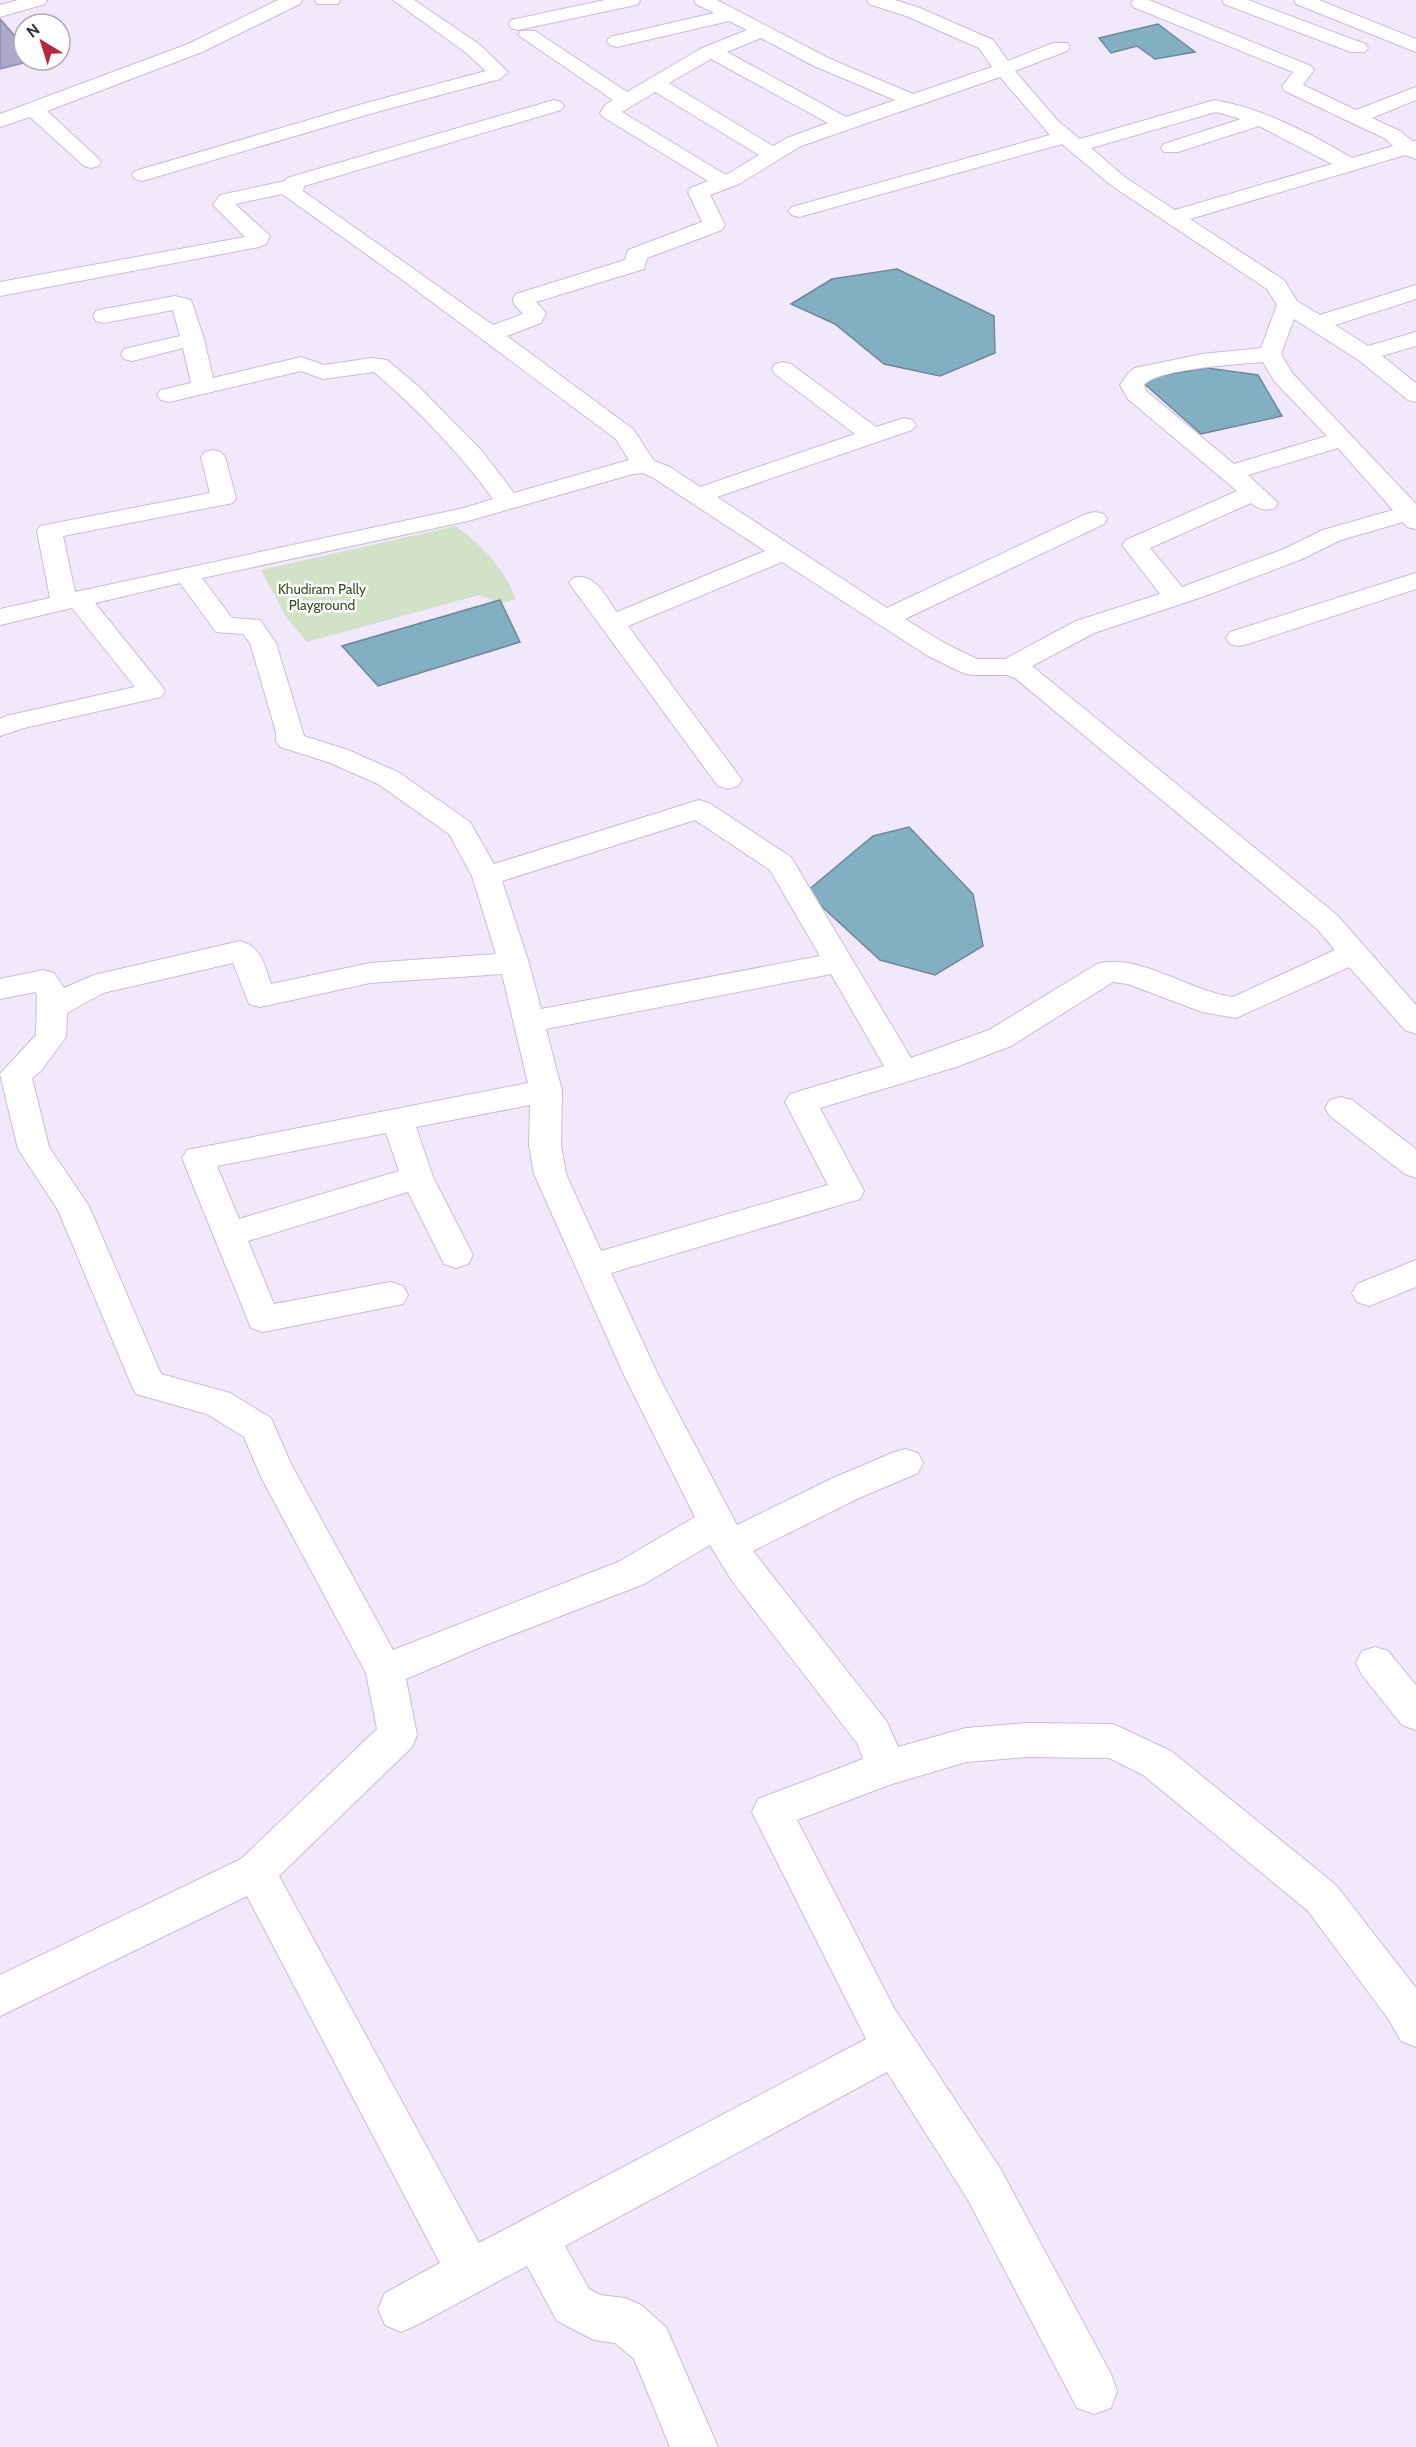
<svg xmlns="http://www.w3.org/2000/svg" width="1416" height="2447" viewBox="0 0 1416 2447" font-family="Cabin,sans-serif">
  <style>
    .green { fill: #d1e2c7 }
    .water { fill: #83afc3; stroke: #6c889a; stroke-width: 1.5 }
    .building { fill: #ada9ca; stroke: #8f8bab; stroke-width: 1.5 }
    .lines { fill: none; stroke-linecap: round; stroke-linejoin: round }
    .minor-casing { stroke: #cbbada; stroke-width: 2 }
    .minor { fill: #fff; fill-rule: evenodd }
    .labels { text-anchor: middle; stroke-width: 5; stroke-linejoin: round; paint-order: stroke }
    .far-park-label { font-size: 14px; fill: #32501d; stroke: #fff }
  </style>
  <rect width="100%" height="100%" fill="#f2e8fc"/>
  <path class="green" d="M456 526C486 550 501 564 516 599L498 604 491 599 479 595 307 642 286 617 261 570Z"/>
  <g class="water">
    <polygon points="1158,24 1195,52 1155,59 1137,46 1111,53 1099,38"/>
    <polygon points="897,269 994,316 995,353 940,376 884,364 835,324 791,304 832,279"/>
    <polygon points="1207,368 1258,375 1282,416 1201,434 1139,379"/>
    <polygon points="500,600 520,642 378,686 342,646"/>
    <polygon points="909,827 973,894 983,946 935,975 880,960 806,892 873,836"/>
  </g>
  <polygon class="building" points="0,19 24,46 24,60 35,60 0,69"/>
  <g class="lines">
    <defs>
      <g id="minor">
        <polygon points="18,0 47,0 45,4 0,17 0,5"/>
        <polygon points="278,0 302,0 300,4 202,52 47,111 98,158 101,162 98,166 91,168 84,166 30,117 0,127 0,114 188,44"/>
        <polygon points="315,0 340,0 338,4 317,4"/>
        <polygon points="393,0 414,0 479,44 508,72 500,79 380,111 149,179 142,181 135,179 132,175 135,171 366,103 486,71 465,52"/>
        <polygon points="605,0 640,0 638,4 631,6 518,30 511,28 509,24 511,20"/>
        <path d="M694 0H717L828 58 913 94 992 67 979 48 906 16 869 4 867 0H895L920 8 993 40 1008 61 1053 43H1067L1070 47 1067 51 1015 71 1058 121 1080 139 1215 100C1264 109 1309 133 1352 158L1393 146 1386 139 1285 91 1282 87 1293 72 1133 7 1131 3 1133 0H1149L1311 66 1314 70 1303 85 1356 110 1416 87V100L1372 118 1400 131 1412 141H1416V159L1405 155 1190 219 1284 280 1297 301 1320 315 1416 285V299L1335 325 1368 346 1416 332V346L1382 356 1416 383V402L1408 400 1357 359 1294 319 1281 354 1293 374 1416 504V529L1407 527 1403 522 1341 540 1302 559 1205 596 1094 633 1032 666 1337 915 1416 1005V1034L1405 1030 1349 967 1236 1018 1202 1012 1128 984 1113 982 1011 1046 956 1067 820 1108 864 1191 860 1199 611 1273 658 1375 737 1525 833 1478 892 1453 905 1449 918 1453 923 1463 918 1473 859 1498 753 1551 887 1722 898 1747 966 1728 1027 1723 1113 1724 1171 1751 1336 1885 1416 1988V2047L1401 2041 1389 2020 1308 1911 1143 1775 1109 1758 1027 1757 966 1762 889 1785 797 1820 894 2008 1000 2168 1111 2374 1117 2391 1111 2408 1094 2414 1077 2408 968 2200 887 2072 565 2246 589 2289 600 2295 625 2298 641 2305 666 2327 718 2447H670L634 2359 615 2343 594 2340 557 2321 527 2266 417 2325 401 2332 385 2325 378 2309 385 2293 440 2263 247 1896 0 2016V1975L241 1859 377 1729 366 1673 261 1477 244 1437 207 1414 136 1394 131 1384 58 1210 18 1149 0 1074 36 1035 37 994 35 992 0 999V979L43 970 54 973 64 988 94 975 240 941C262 947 264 965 271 984L370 963 496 954 472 876 449 834 378 784 328 762 280 747 276 741V732L250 643 243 634 216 632 180 583 95 603 161 685 165 691 161 697 24 728 0 736V719L6 716 135 687 72 608 0 625V609L50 598 37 531 40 526 210 493 201 457 205 452 213 450 221 452 225 457 236 498 233 503 63 536 75 592 464 508 493 499C459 452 418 410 374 372L323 379 301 371 169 402 161 400 157 395 161 390 191 383 183 348 132 361 124 359 121 354 124 349 180 336 173 310 104 323 96 321 93 316 96 311 104 309 175 296 191 300 204 339 213 378 301 357 324 365 372 358 387 360 418 386 482 451 514 493 629 460 616 439 401 279 282 194 235 204 270 236 266 244 259 247 0 296V282L245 237 213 205 220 195 285 181 287 178 554 100 561 102 564 106 561 110 304 186 303 191 493 325 523 314 514 304 513 299 516 294 625 260 628 250 702 222 688 192 691 188 708 181 603 117 600 113 605 105 613 100 518 35 521 31H535L627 92 700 49 747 30 729 21 617 47 610 45 607 41 610 37 714 13 696 4ZM761 38 814 66 895 100 846 117 727 52ZM711 59 828 123 787 138 773 146 669 83ZM1000 77 1050 135 792 207 788 211 792 215 799 217 1062 144 1112 186 1267 289 1277 305 1261 348 1202 354 1135 368 1128 373 1120 385 1128 399 1237 491 1126 540 1122 545 1160 594 1076 621 1005 659H977L946 644 905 619 1104 524 1107 519 1104 514 1095 512 1086 514 887 608 717 497 912 430 916 425 912 420 904 418 876 427 791 364 783 362 775 364 772 369 775 374 855 434 700 487 670 467 654 461 633 429 507 336 541 323 546 313 536 302 644 269 647 258 722 230 725 225 710 195 739 184 801 146ZM655 92 759 155 726 175 622 112ZM1216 112 1241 119 1164 144 1161 148 1164 152H1178L1259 126 1332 164 1175 210 1126 178 1091 148ZM1263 362 1275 382 1327 436 1234 464 1146 391 1144 385C1155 369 1240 364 1263 362ZM1338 448 1393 510 1323 530 1284 549 1182 587 1150 548 1251 503C1259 510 1265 511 1275 508L1278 503 1248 475ZM643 473 652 477 765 551 617 612C605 596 595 572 573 578L569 583 718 786 728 789 738 786 742 780 628 626 782 562 928 656 963 673 972 675H1007L1015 678 1317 929 1335 950 1233 997C1191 992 1138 952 1097 964L989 1030 911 1058 791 857 709 803 699 800 494 864 470 822 398 772 348 750 304 736 276 643 260 620 232 618 202 578 468 521 633 474ZM695 820 770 870 820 956 541 1009 529 963 502 881ZM233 963 249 1004 260 1007 370 983 502 974 528 1083 187 1150 182 1158 251 1328 263 1332 403 1304 408 1295 403 1286 391 1282 274 1304 248 1241 408 1192 444 1264 456 1268 468 1264 473 1255 433 1177 416 1127 530 1105 529 1145 534 1174 624 1375 695 1517 618 1562 393 1650 291 1464 271 1418 230 1393 161 1374 89 1206 49 1147 32 1078 41 1071 66 1037 67 1013 103 993ZM831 974 884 1066 790 1094 785 1102 828 1185 601 1251 566 1174 561 1145 562 1091 546 1029ZM386 1133 399 1171 239 1219 217 1166ZM710 1545 732 1581 857 1743 863 1759 758 1799 752 1812 866 2039 479 2243 279 1876 412 1747 417 1735 406 1679 483 1646 644 1584Z"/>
        <polygon points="1222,0 1248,0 1365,44 1368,48 1365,52 1351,52 1224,4"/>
        <polygon points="1294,0 1319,0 1416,39 1416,52 1296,4"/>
        <polygon points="1416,573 1416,589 1248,644 1239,646 1230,644 1226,638 1230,632"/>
        <polygon points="1341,1097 1352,1100 1416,1149 1416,1178 1405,1174 1330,1116 1325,1108 1330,1100"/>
        <polygon points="1416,1260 1416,1287 1369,1306 1357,1302 1352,1293 1357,1284"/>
        <polygon points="1375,1647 1388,1651 1416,1685 1416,1730 1402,1725 1362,1675 1356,1663 1362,1651"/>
      </g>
    </defs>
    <use href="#minor" class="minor-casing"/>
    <use href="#minor" class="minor"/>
  </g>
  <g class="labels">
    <g class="far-park-label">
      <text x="322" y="594">Khudiram Pally<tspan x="322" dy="16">Playground</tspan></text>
    </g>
  </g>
  <g transform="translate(42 42) rotate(322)"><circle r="28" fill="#ffffff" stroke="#aeabb1" stroke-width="1.5"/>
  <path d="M0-4.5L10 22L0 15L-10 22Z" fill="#b7263a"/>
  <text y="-9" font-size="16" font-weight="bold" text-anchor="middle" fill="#352e3b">N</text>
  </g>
</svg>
